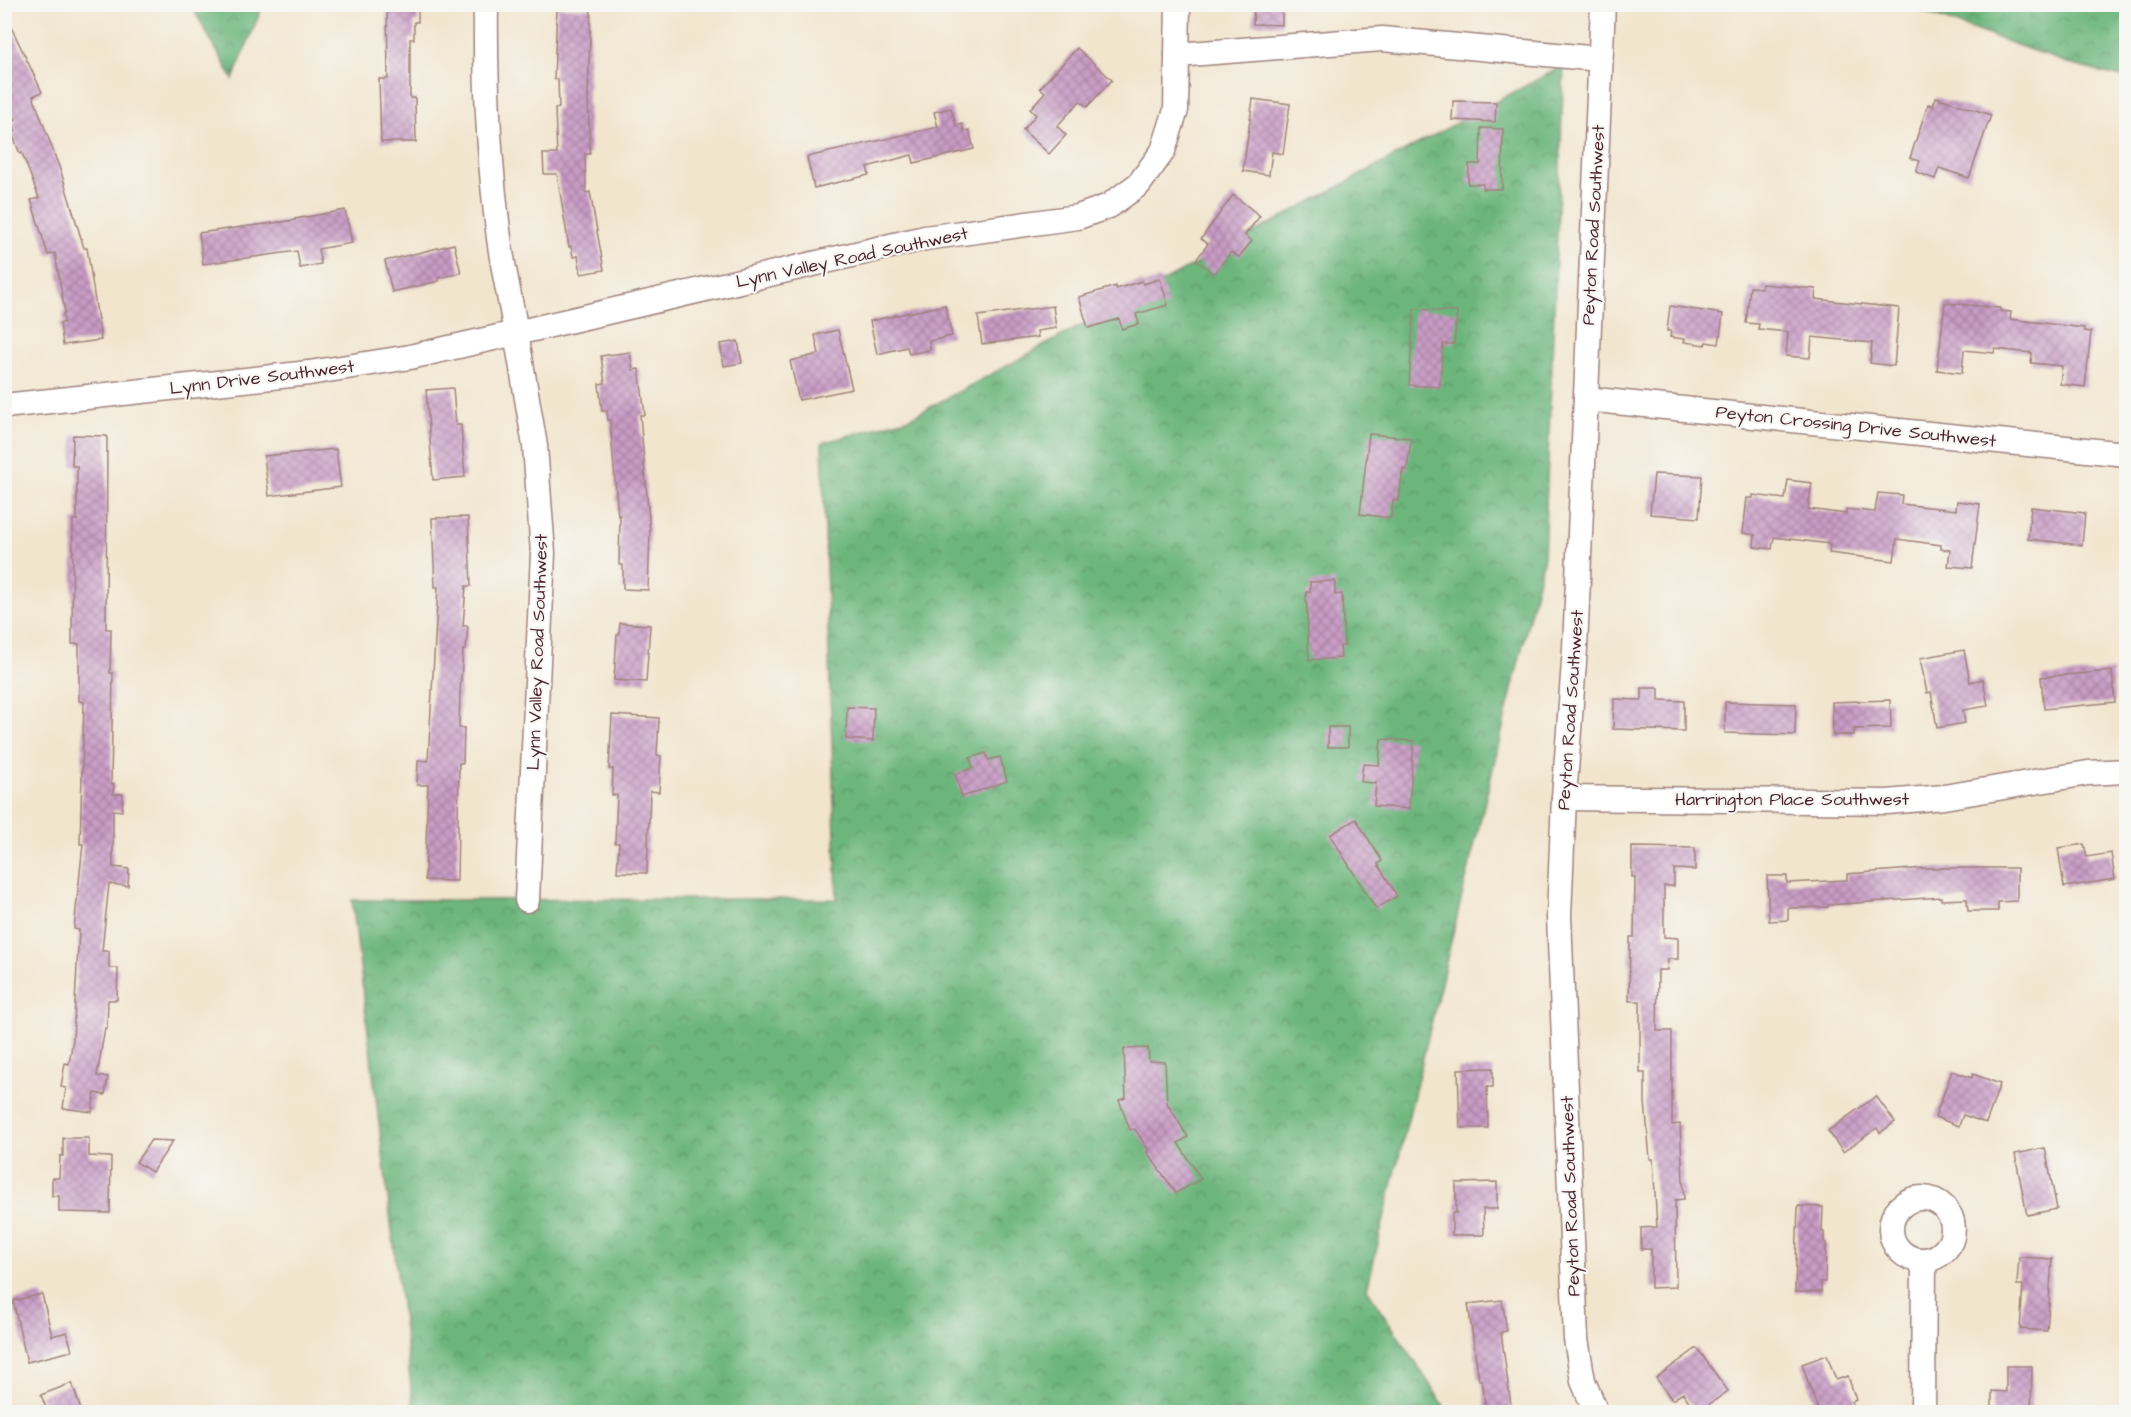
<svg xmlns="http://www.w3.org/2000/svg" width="2131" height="1417" viewBox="0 0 2131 1417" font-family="'Architects Daughter',sans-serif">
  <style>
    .forest { fill: url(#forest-crowns); stroke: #5b6a54; stroke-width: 1.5 }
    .building { fill: url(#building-cross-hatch) }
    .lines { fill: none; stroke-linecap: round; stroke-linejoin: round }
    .minor-casing { stroke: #9e827c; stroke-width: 27 }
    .minor { stroke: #fff; stroke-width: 24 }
    .labels { text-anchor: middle; stroke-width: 4.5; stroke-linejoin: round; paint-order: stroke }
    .street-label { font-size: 18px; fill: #4a1f2b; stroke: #f6f6f2 }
  </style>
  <defs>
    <pattern id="forest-crowns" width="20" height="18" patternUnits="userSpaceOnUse" patternTransform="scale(1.5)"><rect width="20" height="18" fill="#6cb67c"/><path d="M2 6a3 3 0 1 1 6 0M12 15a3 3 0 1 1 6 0" fill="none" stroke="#5b9366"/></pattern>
    <pattern id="building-cross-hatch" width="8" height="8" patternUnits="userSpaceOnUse" patternTransform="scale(1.5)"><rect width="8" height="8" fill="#c99cc6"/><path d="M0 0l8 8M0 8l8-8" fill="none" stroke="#a57fa1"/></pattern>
  </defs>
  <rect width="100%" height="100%" fill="#f6f6f2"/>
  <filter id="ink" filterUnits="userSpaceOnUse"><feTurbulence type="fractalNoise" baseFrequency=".0167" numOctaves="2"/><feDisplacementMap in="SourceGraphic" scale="12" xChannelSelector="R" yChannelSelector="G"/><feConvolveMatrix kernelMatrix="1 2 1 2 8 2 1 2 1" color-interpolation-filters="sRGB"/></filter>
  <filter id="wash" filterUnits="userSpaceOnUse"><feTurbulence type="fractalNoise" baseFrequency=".008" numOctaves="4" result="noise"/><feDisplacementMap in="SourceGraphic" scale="24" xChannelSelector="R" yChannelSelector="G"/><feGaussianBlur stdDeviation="1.35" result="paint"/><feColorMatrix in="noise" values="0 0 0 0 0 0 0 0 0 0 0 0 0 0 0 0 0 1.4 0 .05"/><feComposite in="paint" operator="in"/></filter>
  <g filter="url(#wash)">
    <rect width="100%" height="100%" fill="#f2e5ce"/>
    <g class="forest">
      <polygon points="191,5 263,5 233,79"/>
      <polygon points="1904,5 2126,5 2126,78 2076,66"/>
      <polygon points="1564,65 1544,557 1367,1289 1448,1412 414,1412 352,900 837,899 822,443 910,418"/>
    </g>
    <g id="blocks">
      <g class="building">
        <polygon points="387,4 418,4 418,22 414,22 414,39 410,39 410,98 415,98 416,142 381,142 379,79 388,79"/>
        <polygon points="1254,4 1282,4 1282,25 1253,24"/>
        <polygon points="557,7 591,8 588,96 590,154 585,154 586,193 590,192 604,270 581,274 578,256 573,257 571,246 569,247 557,174 544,174 543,154 557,154 555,109 559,108 558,79 554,79"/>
        <polygon points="4,12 42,92 33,96 62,175 84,248 87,248 101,340 63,345 60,323 64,323 63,313 65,313 55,253 48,255 31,200 39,198 22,153 20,154 12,133 16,131 13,122 16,120 4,96"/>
        <polygon points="1077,48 1112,80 1087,107 1080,101 1057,126 1066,135 1049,154 1023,130 1036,115 1030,109 1045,92 1040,88"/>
        <polygon points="1936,97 1991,115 1969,178 1939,168 1935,179 1916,172 1920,161 1910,158 1928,104 1933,106"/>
        <polygon points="1253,99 1290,104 1283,154 1272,152 1269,175 1243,171"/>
        <polygon points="1453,101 1496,102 1495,122 1452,120"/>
        <polygon points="951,108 956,126 962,124 964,131 969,130 974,149 914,163 912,155 867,167 869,175 814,188 807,157 938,127 934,112"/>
        <polygon points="1481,128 1503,129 1502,189 1483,189 1483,184 1468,184 1469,164 1480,164"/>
        <polygon points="1233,195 1260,216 1245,235 1252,241 1239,257 1231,252 1214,274 1196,260 1208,244 1201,239"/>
        <polygon points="345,210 352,243 318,249 321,264 300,268 297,251 203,264 199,233 295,220 295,219"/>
        <polygon points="454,244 461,273 438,278 439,281 392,292 385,261"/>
        <polygon points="1160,279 1168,305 1136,314 1139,324 1122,329 1119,319 1088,328 1079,297 1116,286 1116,289 1142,281 1143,284"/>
        <polygon points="1762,284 1816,289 1815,299 1899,308 1894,366 1870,363 1872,343 1812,337 1810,358 1786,356 1788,332 1758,329 1759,324 1746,323 1750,287 1761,288"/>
        <polygon points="1945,303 2000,308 2000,311 2011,312 2010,319 2084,328 2084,331 2091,332 2085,387 2060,384 2062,366 2031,363 2032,353 1995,349 1994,353 1964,350 1962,373 1937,370"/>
        <polygon points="945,305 952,336 929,341 930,350 909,354 907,347 877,354 870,321"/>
        <polygon points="1053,306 1056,328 1037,331 1038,337 982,344 978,316"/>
        <polygon points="1670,306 1723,314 1719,344 1706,342 1705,345 1684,342 1685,339 1670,337 1671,331 1667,331"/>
        <polygon points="1414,309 1457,312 1454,344 1443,344 1440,387 1409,385"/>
        <polygon points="838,330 852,389 799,400 790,361 819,354 815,335"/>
        <polygon points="738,341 742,363 724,366 720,344"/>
        <polygon points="630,352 633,370 639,369 645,415 640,415 650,532 648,590 623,589 623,565 619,565 620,515 618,516 610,420 608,420 607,411 602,411 599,384 605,383 601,356"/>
        <polygon points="453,388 456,425 461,425 465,477 433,480 426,390"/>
        <polygon points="1369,434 1411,438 1407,470 1403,469 1399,501 1393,500 1391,518 1360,514"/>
        <polygon points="73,435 107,436 106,629 111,629 110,673 113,673 111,784 114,784 113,794 123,794 122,811 113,810 113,867 129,869 128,886 109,884 102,951 109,951 109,968 118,968 117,1000 108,1000 107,1028 105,1028 97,1076 108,1077 105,1095 95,1093 92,1112 63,1108 66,1088 61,1087 65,1063 69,1064 73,1039 79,930 74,929 83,844 80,844 84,702 79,701 79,644 72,644 73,520 77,520 77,466 72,466"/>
        <polygon points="336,449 341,487 269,496 264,456"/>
        <polygon points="1654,474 1702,476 1699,518 1650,514"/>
        <polygon points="1788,480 1812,483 1808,509 1846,514 1846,509 1875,512 1878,493 1902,495 1901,504 1956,510 1957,501 1980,504 1972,568 1948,566 1950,550 1941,549 1941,545 1897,539 1894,561 1829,553 1830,544 1774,537 1772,549 1754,547 1755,535 1743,533 1747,498 1753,498 1753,495 1785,499"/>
        <polygon points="2031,507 2085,513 2082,545 2028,539"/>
        <polygon points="468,517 471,586 466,586 463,626 468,626 466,650 463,650 460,693 459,728 464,728 463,763 459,763 457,881 425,880 428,785 417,785 418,760 428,761 438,587 435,587 432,518"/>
        <polygon points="1335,581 1335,595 1342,594 1344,646 1340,646 1341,658 1309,660 1306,592 1310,592 1310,582"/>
        <polygon points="620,623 650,625 646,682 614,680 617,635 619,635"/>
        <polygon points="1964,650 1970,682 1983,679 1988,706 1963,710 1965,723 1937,728 1931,692 1927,693 1920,658"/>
        <polygon points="2112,671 2115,702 2044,709 2041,677"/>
        <polygon points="1642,688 1659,688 1659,700 1684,701 1684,731 1613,729 1614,699 1642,700"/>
        <polygon points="1890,700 1891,728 1854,729 1854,735 1833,735 1832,702"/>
        <polygon points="1725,702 1796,704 1795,735 1725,733"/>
        <polygon points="847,707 874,708 873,741 846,739"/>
        <polygon points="612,715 659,718 657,755 661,756 659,792 650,791 647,873 617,872 619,843 615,843 617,795 612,795 613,769 609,769"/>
        <rect x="1328" y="727" width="20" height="20"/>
        <polygon points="1381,739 1414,741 1409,809 1374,806 1376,783 1361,782 1363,764 1379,765"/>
        <polygon points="986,753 988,760 1000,757 1007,781 962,797 955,774 973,768 970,758"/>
        <polygon points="1356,819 1382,861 1378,864 1397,896 1376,909 1330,835"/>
        <polygon points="2084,844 2087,857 2111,853 2115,879 2064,887 2058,848"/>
        <polygon points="1632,847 1695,848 1695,870 1674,869 1674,886 1664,886 1664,937 1678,938 1678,959 1668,959 1667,970 1658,970 1657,1031 1672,1031 1672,1125 1680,1124 1684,1199 1675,1200 1676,1287 1651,1288 1651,1249 1641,1249 1641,1228 1657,1227 1653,1159 1650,1159 1645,1102 1645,1073 1640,1073 1640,1001 1629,1001 1630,937 1634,937 1635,877 1632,877"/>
        <polygon points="1925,868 2017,868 2017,901 1998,902 1998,911 1968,911 1967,899 1941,900 1941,897 1828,905 1828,907 1788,908 1788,920 1769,921 1767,876 1787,876 1787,883 1808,882 1847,880 1847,874"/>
        <polygon points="1148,1048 1149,1061 1165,1062 1167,1103 1188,1137 1178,1143 1201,1179 1176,1193 1147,1152 1149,1151 1135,1129 1130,1130 1119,1100 1126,1098 1124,1049"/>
        <polygon points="1493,1068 1493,1087 1487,1087 1488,1128 1460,1128 1458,1069"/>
        <polygon points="1952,1071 1972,1078 1973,1074 2000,1084 1986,1123 1963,1115 1959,1126 1935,1117"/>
        <polygon points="1876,1096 1895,1122 1880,1133 1877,1128 1843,1152 1828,1131"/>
        <polygon points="63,1138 89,1138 89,1156 111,1157 110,1213 59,1212 59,1196 52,1196 52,1178 59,1178 60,1156 63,1156"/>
        <polygon points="151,1140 173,1141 152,1172 136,1162"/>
        <polygon points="2045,1148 2057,1209 2027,1215 2015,1154"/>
        <polygon points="1497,1182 1497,1209 1483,1209 1484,1235 1452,1235 1452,1213 1456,1213 1456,1183"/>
        <polygon points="1798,1206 1823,1207 1822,1232 1824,1232 1824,1242 1826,1243 1825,1282 1821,1282 1821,1292 1795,1292"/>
        <polygon points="2019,1257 2052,1259 2047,1331 2020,1329 2023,1285 2017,1285"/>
        <polygon points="42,1294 52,1336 67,1332 72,1351 27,1362 13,1301"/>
        <polygon points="1502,1300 1507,1331 1501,1332 1512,1413 1486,1413 1482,1380 1479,1380 1468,1304"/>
        <polygon points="1697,1348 1728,1391 1697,1413 1683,1393 1672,1400 1656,1378"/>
        <polygon points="1827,1355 1836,1380 1848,1376 1856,1400 1852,1402 1856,1413 1819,1413 1802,1364"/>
        <polygon points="2006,1366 2032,1366 2031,1413 1992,1413 1992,1391 2006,1392"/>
        <polygon points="72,1383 82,1413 48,1413 41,1395"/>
      </g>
    </g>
  </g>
  <g filter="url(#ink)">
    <use href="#blocks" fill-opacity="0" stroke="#9e827c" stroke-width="1.5"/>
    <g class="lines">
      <defs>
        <g id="minor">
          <path d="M486 4C485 82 489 161 499 238 503 270 511 302 516 333L925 238 1078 217 1109 206 1139 184 1163 151 1176 110 1178 4"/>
          <polyline points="1177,55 1382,39 1600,59"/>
          <polyline points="1586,399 2126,454"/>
          <polyline points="4,406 309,373 410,357 516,333 535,446 543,553 527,900"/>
          <polyline points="1564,798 1887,802 1944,797 2088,773 2126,771"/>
          <circle cx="1922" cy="1229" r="31"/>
          <polyline points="1596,1412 1583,1381 1576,1339 1559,916 1564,798 1575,648 1603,4"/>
          <polyline points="1923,1412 1924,1261"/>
        </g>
      </defs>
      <use href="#minor" class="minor-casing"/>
      <use href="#minor" class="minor"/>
    </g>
  </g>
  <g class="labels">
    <g class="street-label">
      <text transform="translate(1593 225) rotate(-87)" y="6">Peyton Road Southwest</text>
      <text transform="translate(852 257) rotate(-12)" y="6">Lynn Valley Road Southwest</text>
      <text transform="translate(262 377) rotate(-7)" y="6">Lynn Drive Southwest</text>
      <text transform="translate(1856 426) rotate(6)" y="6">Peyton Crossing Drive Southwest</text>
      <text transform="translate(537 652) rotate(-88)" y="6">Lynn Valley Road Southwest</text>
      <text transform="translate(1570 710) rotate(-86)" y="6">Peyton Road Southwest</text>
      <text x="1792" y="805">Harrington Place Southwest</text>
      <text transform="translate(1570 1196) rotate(-92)" y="6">Peyton Road Southwest</text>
    </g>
  </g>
  <rect width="2131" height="1417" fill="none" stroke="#f6f6f2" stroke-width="24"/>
</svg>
